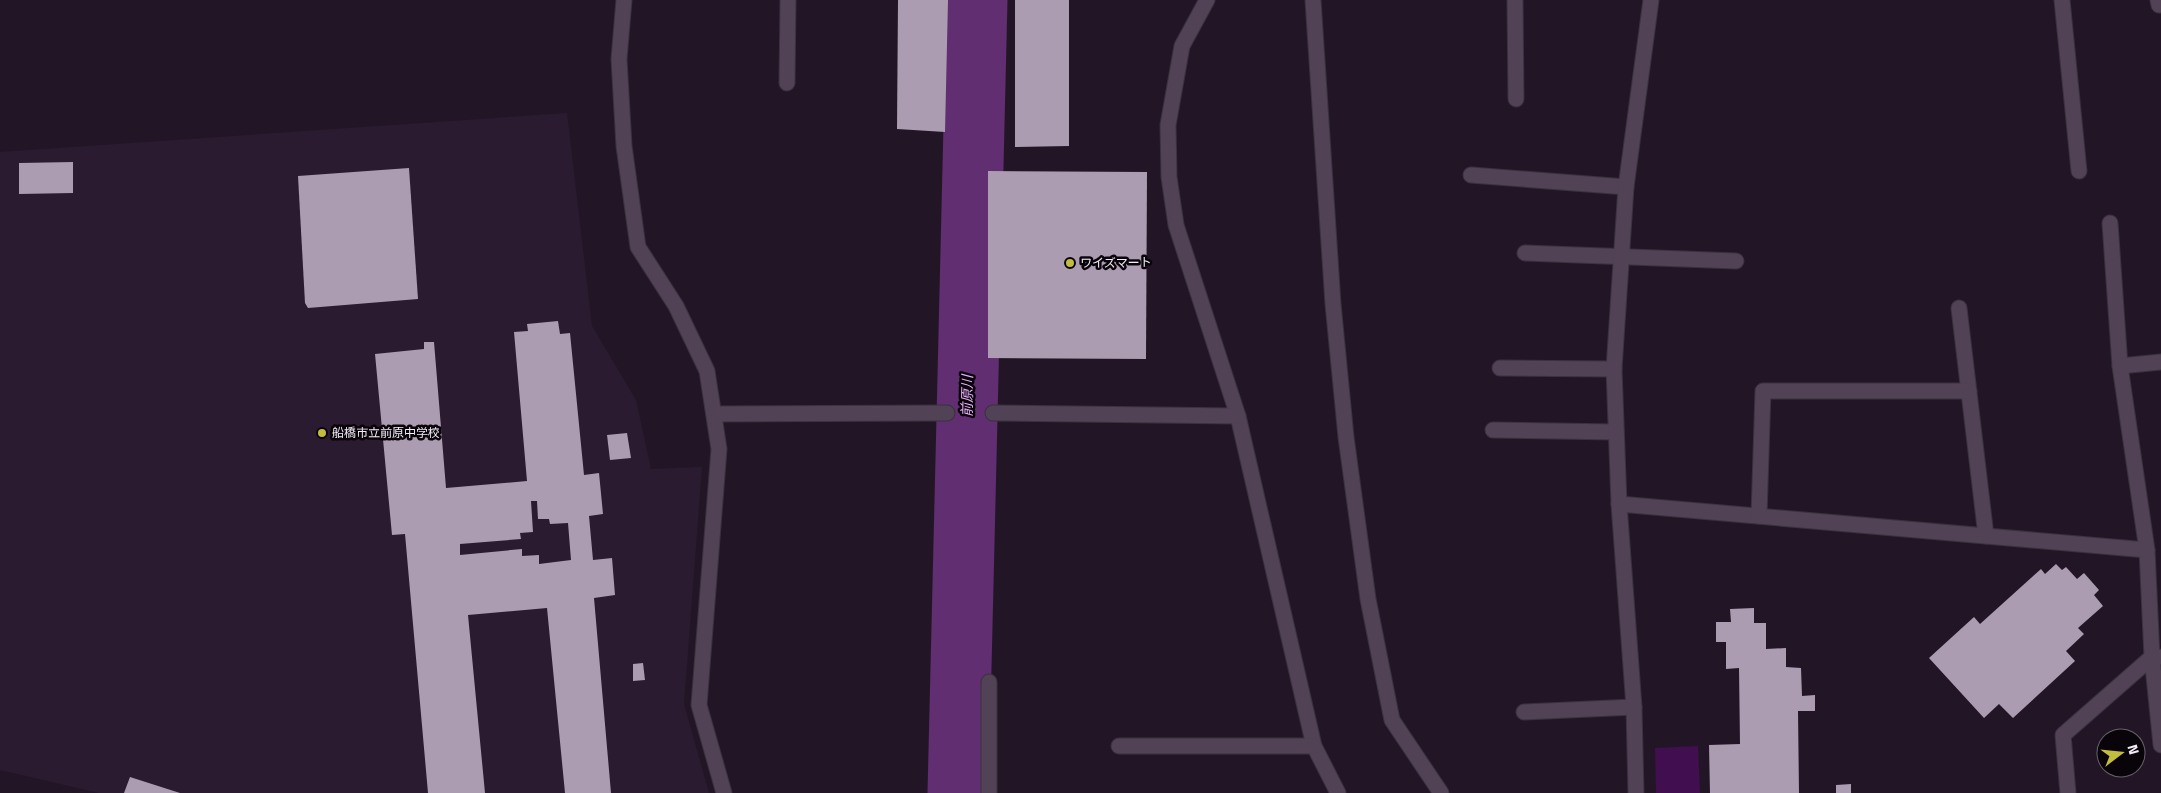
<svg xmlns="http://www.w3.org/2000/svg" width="2161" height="793" viewBox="0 0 2161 793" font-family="'Titillium Web','Noto Sans JP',sans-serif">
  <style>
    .built { fill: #2b1b31 }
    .green { fill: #410e50 }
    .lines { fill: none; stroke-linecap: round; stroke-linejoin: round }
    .river { stroke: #602e71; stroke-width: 61 }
    .building { fill: #ac9cb2; fill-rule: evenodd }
    .minor-casing { stroke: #3a323e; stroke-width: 17 }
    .minor { stroke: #514255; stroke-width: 15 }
    .poi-dot { fill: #c2bd3f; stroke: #09040a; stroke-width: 2 }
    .labels { text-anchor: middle; stroke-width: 5; stroke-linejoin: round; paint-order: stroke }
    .poi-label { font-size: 12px; fill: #f4ecf8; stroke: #09040a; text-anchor: start }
    .water-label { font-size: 14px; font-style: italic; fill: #e9b0fc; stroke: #09040a }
  </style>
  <rect width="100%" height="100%" fill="#221626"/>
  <polygon class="built" points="567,113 592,326 636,400 651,469 702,467 684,704 709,793 99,793 0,770 0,152"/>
  <polygon class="green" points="1698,746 1700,793 1656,793 1655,748"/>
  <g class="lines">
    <polyline class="river" points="958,793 977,0"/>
  </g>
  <g class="building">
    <polygon points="898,0 948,0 945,132 897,129"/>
    <polygon points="1015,0 1069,0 1069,146 1015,147"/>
    <polygon points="73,162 73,193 19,194 19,163"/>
    <polygon points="409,168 418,299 308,308 305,303 298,176"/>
    <polygon points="988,171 1147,172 1146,359 988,358"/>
    <path d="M558 321 560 334 570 333 584 475 599 473 603 514 589 516 593 560 612 558 615 595 594 598 611 793H565L547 608 468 615 485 793H428L405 534 392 535 375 354 424 349V342H434L446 488 527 481 514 332 528 331 527 324ZM531 501H537L538 519H549L550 524 568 523 571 560 539 564V555L522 556V549L460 555V544L521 539 520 533 533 532Z"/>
    <polygon points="627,433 631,458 610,460 607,435"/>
    <polygon points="2056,564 2062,570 2066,567 2077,579 2084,573 2099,590 2094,595 2103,606 2078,628 2084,634 2066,651 2075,661 2013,718 1999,704 1984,718 1929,658 1974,617 1980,624 2041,569 2045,574"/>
    <polygon points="1754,608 1754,623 1766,623 1766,649 1786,648 1786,667 1801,668 1802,696 1815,695 1815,711 1798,711 1799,793 1710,793 1709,745 1740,744 1739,668 1726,669 1726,642 1716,642 1716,622 1731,622 1730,609"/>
    <polygon points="643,663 645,680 633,681 633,664"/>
    <polygon points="130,777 180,793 124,793"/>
    <polygon points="1851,784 1851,793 1836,793 1836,785"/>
  </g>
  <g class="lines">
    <defs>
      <g id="minor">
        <polyline points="624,0 619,59 624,146 638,247 676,306 707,371 719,449 699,705 724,793"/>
        <polyline points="1207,0 1182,46 1168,125 1169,177 1176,225 1238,416 1314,746 1338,793"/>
        <polyline points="1313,0 1333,304 1346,437 1368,599 1392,720 1441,793"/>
        <polyline points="1515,0 1516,99"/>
        <polyline points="2062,0 2079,171"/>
        <polyline points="2158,0 2159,5 2161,5"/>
        <polyline points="787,83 788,0"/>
        <polyline points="1471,175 1626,187"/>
        <polyline points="2110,223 2120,366 2147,550 2152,657 2161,745"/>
        <polyline points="1525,253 1736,261"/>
        <polyline points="1959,308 1986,536"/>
        <polyline points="2120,366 2161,362"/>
        <polyline points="1500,368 1614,369"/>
        <polyline points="993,413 1238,416"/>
        <polyline points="714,414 947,413"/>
        <polyline points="1493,430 1616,432"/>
        <polyline points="1619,504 2147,550"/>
        <polyline points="1759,516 1763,391 1969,391"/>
        <polyline points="989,682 989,793"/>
        <polyline points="1524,712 1634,707"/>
        <polyline points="1119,746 1314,746"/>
        <polyline points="1636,793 1634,707 1619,504 1614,369 1626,187 1651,0"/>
        <polyline points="2068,793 2063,735 2152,657 2159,657"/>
      </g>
    </defs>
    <use href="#minor" class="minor-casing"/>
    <use href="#minor" class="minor"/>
  </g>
  <g class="poi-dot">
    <circle cx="1070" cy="263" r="5"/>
    <circle cx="322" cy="433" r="5"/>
  </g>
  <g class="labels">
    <g class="poi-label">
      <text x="1080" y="267">ワイズマート</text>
      <text x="332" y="437">船橋市立前原中学校</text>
    </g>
    <g class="water-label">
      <text transform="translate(967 396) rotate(-89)" y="5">前原川</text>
    </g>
  </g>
  <g transform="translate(2121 753) rotate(74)"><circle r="24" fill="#09040a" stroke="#676169"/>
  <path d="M0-4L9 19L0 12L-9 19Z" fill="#c2bd3f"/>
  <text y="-8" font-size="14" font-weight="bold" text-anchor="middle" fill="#f4ecf8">N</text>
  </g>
</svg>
